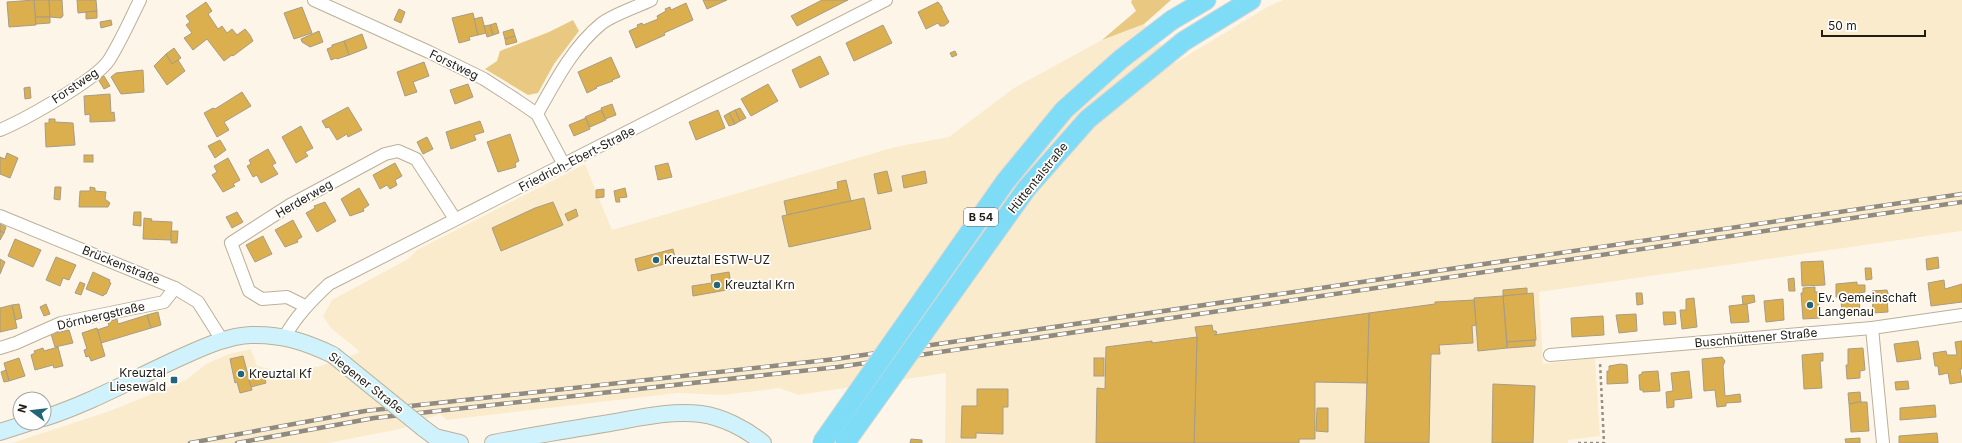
<svg xmlns="http://www.w3.org/2000/svg" width="1962" height="443" viewBox="0 0 1962 443" font-family="Inter,sans-serif">
  <style>
    .built { fill: #faebcc }
    .green { fill: #e9c882 }
    .building { fill: #dbaf4d; stroke: #a79c86 }
    .lines { fill: none; stroke-linecap: round; stroke-linejoin: round }
    .minor-casing { stroke: #bbb099; stroke-width: 14 }
    .secondary-casing { stroke: #bbb099; stroke-width: 18 }
    .trunk-casing { stroke: #d7d6d5; stroke-width: 21 }
    .path { stroke: #958f84; stroke-width: 2.5; stroke-dasharray: 3 3; stroke-linecap: butt }
    .minor { stroke: #fff; stroke-width: 12 }
    .secondary { stroke: #cff2fc; stroke-width: 16 }
    .trunk { stroke: #7fdcf7; stroke-width: 19 }
    .rail-casing { stroke: #908a7f; stroke-width: 4.5 }
    .rail { stroke: #fff; stroke-width: 3; stroke-dasharray: 9; stroke-linecap: butt }
    .secondary-bridge-casing { stroke: #bbb099; stroke-width: 18; stroke-linecap: butt }
    .trunk-bridge-casing { stroke: #d7d6d5; stroke-width: 21; stroke-linecap: butt }
    .secondary-bridge { stroke: #cff2fc; stroke-width: 16 }
    .trunk-bridge { stroke: #7fdcf7; stroke-width: 19 }
    .poi-dot { fill: #226578; stroke: #fff; stroke-width: 1.5 }
    .labels { text-anchor: middle; stroke-width: 3.5; stroke-linejoin: round; paint-order: stroke }
    .shield { fill: #fff; stroke: #64615b; stroke-width: 1 }
    .shield-label { font-size: 11px; font-weight: bold; fill: #211d15 }
    .street-label { font-size: 12px; fill: #211d15; stroke: #fff }
    .poi-label { font-size: 12px; fill: #211d15; stroke: #fff; text-anchor: start }
  </style>
  <rect width="100%" height="100%" fill="#fdf6e8"/>
  <polygon class="built" points="1283,0 1962,0 1962,231 1539,292 1543,364 1595,358 1600,436 1568,440 1568,443 945,443 946,373 798,395 779,388 724,395 677,393 447,420 440,414 400,429 328,443 12,443 110,411 186,380 206,364 229,354 251,349 257,366 285,372 320,366 358,353 359,351 331,328 323,316 332,300 408,259 417,250 585,164 612,230 895,147 949,137 1014,88 1102,40 1144,24 1175,63 1269,6"/>
  <g class="green">
    <polygon points="1132,0 1171,0 1144,24 1102,40 1136,11 1131,2"/>
    <polygon points="573,20 579,31 554,64 538,93 528,95 485,69 497,61 500,51 549,32"/>
  </g>
  <g class="building">
    <polygon points="34,0 49,0 50,17 35,17"/>
    <polygon points="34,0 36,25 9,27 7,2"/>
    <polygon points="49,0 62,0 63,16 61,18 50,17"/>
    <polygon points="77,0 96,0 97,11 78,13"/>
    <polygon points="703,0 727,0 707,9"/>
    <polygon points="822,0 848,0 797,26 791,16"/>
    <polygon points="206,2 212,11 208,14 218,29 222,26 227,33 232,29 237,35 245,29 250,35 253,41 233,56 232,55 224,61 207,39 193,50 184,38 192,33 186,25 190,22 186,16"/>
    <polygon points="938,2 942,7 942,9 949,22 944,26 940,26 938,23 926,29 918,12"/>
    <polygon points="686,3 693,20 664,33 665,35 636,48 629,31 638,27 637,25 642,23 643,25 658,19 657,16 666,11 665,9 670,7 671,10"/>
    <polygon points="302,7 312,33 294,39 284,13"/>
    <polygon points="399,9 405,12 401,23 394,20"/>
    <polygon points="97,11 97,18 86,19 86,12"/>
    <polygon points="473,13 478,35 469,37 470,40 459,43 452,18"/>
    <polygon points="35,17 50,17 50,23 36,24"/>
    <polygon points="482,17 486,33 478,35 474,19"/>
    <polygon points="111,20 112,25 101,28 100,22"/>
    <polygon points="496,23 499,33 493,35 490,25"/>
    <polygon points="490,25 493,35 487,37 484,26"/>
    <polygon points="883,25 892,43 854,61 846,43"/>
    <polygon points="513,29 515,36 505,39 503,32"/>
    <polygon points="319,31 323,42 310,47 302,42 301,39"/>
    <polygon points="362,34 367,48 349,55 344,41"/>
    <polygon points="515,36 517,42 506,45 505,39"/>
    <polygon points="344,41 349,55 337,59 336,58 331,60 327,49 332,47 332,45"/>
    <polygon points="174,48 181,58 172,64 166,54"/>
    <polygon points="955,51 957,55 952,57 950,53"/>
    <polygon points="166,54 172,64 178,60 185,71 167,85 154,66"/>
    <polygon points="820,56 829,74 800,88 792,70"/>
    <polygon points="611,57 620,77 612,80 613,81 596,87 597,88 587,93 578,72"/>
    <polygon points="424,62 429,76 413,82 417,92 405,96 397,72"/>
    <polygon points="143,70 144,92 121,94 111,77 116,73"/>
    <polygon points="104,76 110,86 104,89 98,79"/>
    <polygon points="468,84 473,97 455,104 450,90"/>
    <polygon points="768,84 778,101 751,116 741,99"/>
    <polygon points="30,87 31,98 25,99 24,88"/>
    <polygon points="242,92 251,106 224,122 229,130 217,137 204,113 213,108 215,109"/>
    <polygon points="110,94 111,113 114,112 115,121 90,122 90,114 85,115 84,96"/>
    <polygon points="612,104 616,115 605,119 601,108"/>
    <polygon points="348,107 362,130 348,137 347,134 337,140 329,127 326,128 322,121"/>
    <polygon points="740,108 746,118 740,121 735,110"/>
    <polygon points="601,110 606,120 590,127 585,117"/>
    <polygon points="718,110 725,128 696,140 689,122"/>
    <polygon points="735,110 740,121 735,124 729,113"/>
    <polygon points="729,113 735,124 729,126 724,116"/>
    <polygon points="586,118 590,129 574,136 569,125"/>
    <polygon points="49,119 55,119 55,122 73,123 75,145 46,147 45,123 49,123"/>
    <polygon points="480,121 484,132 474,135 476,140 451,149 446,132"/>
    <polygon points="301,126 313,148 305,152 308,156 296,163 282,137"/>
    <polygon points="510,134 519,161 515,163 516,167 498,172 487,142"/>
    <polygon points="427,137 433,149 423,154 417,142"/>
    <polygon points="220,140 226,150 215,158 208,146"/>
    <polygon points="268,149 276,163 272,165 278,174 261,183 257,175 253,177 247,166 251,164 249,160"/>
    <polygon points="7,153 18,158 10,178 0,174 0,157 5,159"/>
    <rect x="84" y="155" width="9" height="7"/>
    <polygon points="228,158 240,180 233,184 235,186 223,192 212,175 217,172 214,166"/>
    <polygon points="395,163 402,176 395,180 397,185 390,189 387,185 380,189 373,175"/>
    <polygon points="668,163 672,177 658,180 655,166"/>
    <polygon points="887,171 892,191 878,194 874,174"/>
    <polygon points="925,171 927,183 904,188 902,176"/>
    <polygon points="846,180 851,201 787,215 784,201 838,189 837,182"/>
    <polygon points="55,187 61,187 60,200 54,199"/>
    <polygon points="90,187 95,188 95,191 106,192 105,199 110,203 108,207 79,207 80,191 90,191"/>
    <polygon points="359,188 369,205 363,209 364,211 350,216 341,199"/>
    <polygon points="625,188 627,197 619,198 620,202 616,202 614,191"/>
    <polygon points="604,189 604,197 596,198 596,190"/>
    <polygon points="864,198 871,229 789,247 782,216"/>
    <polygon points="325,202 336,221 317,232 306,213 315,208 314,206"/>
    <polygon points="553,202 563,225 501,251 492,228 535,208"/>
    <polygon points="576,209 578,216 568,221 565,214"/>
    <polygon points="134,212 141,212 141,226 133,225"/>
    <polygon points="237,212 243,222 232,228 226,217"/>
    <polygon points="144,218 152,219 151,221 172,222 171,240 143,239"/>
    <polygon points="293,220 302,237 297,240 298,242 285,247 275,230"/>
    <polygon points="0,224 6,227 4,233 0,231"/>
    <polygon points="0,231 4,233 0,240"/>
    <polygon points="171,231 178,231 177,243 171,243"/>
    <polygon points="263,236 272,254 255,262 246,245"/>
    <polygon points="15,239 41,250 33,267 8,256"/>
    <polygon points="673,249 676,261 638,271 635,259"/>
    <polygon points="56,257 76,265 69,280 63,278 60,286 46,280"/>
    <polygon points="1938,257 1939,268 1927,270 1926,259"/>
    <polygon points="0,259 5,262 0,274"/>
    <polygon points="1823,261 1825,285 1802,286 1801,262"/>
    <polygon points="1865,268 1871,268 1872,279 1866,280"/>
    <polygon points="93,272 110,280 109,282 111,283 106,294 105,294 103,296 86,289"/>
    <polygon points="729,272 732,289 693,296 692,286 712,283 711,275"/>
    <polygon points="1794,278 1795,291 1789,291 1788,279"/>
    <polygon points="1944,280 1945,289 1962,284 1962,302 1931,306 1928,283"/>
    <polygon points="80,282 85,284 81,295 75,293"/>
    <polygon points="1857,282 1857,285 1865,285 1865,292 1859,293 1860,315 1842,316 1841,297 1836,297 1836,284"/>
    <polygon points="1815,287 1815,292 1818,292 1820,318 1803,319 1801,293 1803,293 1803,288"/>
    <polygon points="1527,288 1527,294 1503,296 1503,290"/>
    <polygon points="1887,290 1889,297 1887,297 1888,312 1873,313 1872,291"/>
    <polygon points="1533,293 1536,340 1507,342 1503,296"/>
    <polygon points="1636,293 1642,293 1643,304 1637,305"/>
    <polygon points="1754,295 1755,302 1743,305 1742,296"/>
    <polygon points="1503,296 1507,348 1478,351 1474,298"/>
    <polygon points="1694,298 1697,327 1682,329 1680,310 1686,310 1686,299"/>
    <polygon points="1783,299 1784,320 1766,322 1764,301"/>
    <polygon points="1474,300 1476,325 1472,326 1473,343 1439,345 1440,354 1431,354 1429,443 1365,443 1369,313 1435,304 1435,302"/>
    <polygon points="19,304 22,318 15,320 12,305"/>
    <polygon points="46,304 50,314 44,316 40,307"/>
    <polygon points="1747,304 1749,322 1731,323 1729,306"/>
    <polygon points="12,305 17,328 0,332 0,308"/>
    <polygon points="158,312 161,325 151,328 147,315"/>
    <polygon points="1663,312 1675,312 1676,324 1664,325"/>
    <polygon points="1369,313 1367,383 1315,382 1315,439 1299,439 1299,443 1194,443 1197,337 1195,327 1212,325 1213,331 1216,331 1217,333 1214,335"/>
    <polygon points="1636,314 1637,331 1619,333 1616,315"/>
    <polygon points="147,315 151,328 101,343 97,330 109,326 108,322 117,319 118,324"/>
    <polygon points="1603,316 1604,335 1572,337 1571,318"/>
    <polygon points="97,328 105,356 91,361 89,356 86,357 84,350 87,349 82,333"/>
    <polygon points="69,330 73,343 55,347 51,334"/>
    <polygon points="1197,337 1194,443 1096,443 1097,388 1105,389 1106,347 1152,341 1152,343"/>
    <polygon points="1535,340 1535,346 1507,348 1507,342"/>
    <polygon points="1918,341 1921,359 1897,362 1894,344"/>
    <polygon points="1962,341 1962,369 1960,369 1962,382 1950,384 1948,373 1939,375 1938,366 1935,366 1933,353 1946,351 1947,355 1957,355 1955,342"/>
    <polygon points="58,347 63,366 54,368 53,365 35,370 31,355 35,353 34,351 43,348 44,351"/>
    <polygon points="1863,348 1865,370 1860,371 1860,378 1847,379 1846,365 1848,365 1848,349"/>
    <polygon points="1823,353 1823,361 1820,361 1822,388 1804,389 1802,355"/>
    <polygon points="243,356 252,390 240,393 237,382 235,383 230,359"/>
    <polygon points="1722,357 1725,361 1723,366 1725,396 1740,394 1741,402 1726,403 1726,406 1717,407 1715,390 1704,391 1702,359"/>
    <polygon points="19,358 25,376 9,381 4,363"/>
    <rect x="1094" y="358" width="10" height="18"/>
    <polygon points="1621,364 1627,365 1628,383 1607,384 1607,371 1609,371 1609,366"/>
    <polygon points="6,370 9,381 4,382 1,372"/>
    <polygon points="1658,371 1660,391 1643,392 1643,390 1640,390 1639,375 1642,374 1642,372"/>
    <polygon points="1689,371 1692,398 1674,400 1674,407 1667,408 1666,392 1673,391 1671,373"/>
    <polygon points="264,376 266,383 251,387 249,380"/>
    <polygon points="1908,381 1909,389 1896,390 1895,382"/>
    <polygon points="1493,384 1535,386 1533,443 1492,443"/>
    <polygon points="977,389 1008,389 1008,407 1003,407 1003,434 976,433 976,438 961,438 962,406 977,406"/>
    <polygon points="1860,392 1861,402 1849,404 1848,393"/>
    <polygon points="1859,402 1867,402 1869,431 1851,432 1849,404"/>
    <polygon points="1935,405 1936,417 1900,420 1900,408"/>
    <polygon points="1317,408 1328,408 1328,432 1316,431"/>
    <polygon points="1937,433 1938,443 1899,443 1899,436"/>
    <polygon points="1860,438 1860,443 1846,443 1845,439"/>
    <polygon points="911,439 922,440 922,443 910,443"/>
  </g>
  <g class="lines">
    <defs>
      <g id="minor">
        <polyline points="314,0 429,52 484,79 515,99 537,114 564,165"/>
        <path d="M537 114C555 82 572 48 601 24 614 14 637 7 651 0"/>
        <path d="M0 130C24 120 96 80 109 60 121 41 130 20 140 0"/>
        <polyline points="0,216 175,288 198,302 222,340"/>
        <polyline points="305,306 287,297 262,299 249,291 231,243 290,205 385,154 398,151 416,159 455,219"/>
        <polyline points="1872,328 1883,443"/>
        <path d="M284 338C296 316 311 301 329 284L886 0"/>
        <polyline points="0,348 16,343 61,323 164,302 175,288"/>
        <polyline points="1550,355 1872,328 1962,315"/>
      </g>
      <g id="secondary">
        <path d="M44 418C94 402 140 375 188 354 208 345 229 336 251 335 282 334 306 342 333 355"/>
        <polyline points="423,428 435,437 460,443"/>
        <polyline points="0,432 28,423"/>
        <path d="M493 443C532 436 571 429 610 423 639 418 671 410 701 414 723 417 746 429 763 443"/>
      </g>
      <g id="trunk">
        <polyline points="1172,20 1206,0"/>
        <polyline points="1184,41 1251,0"/>
      </g>
    </defs>
    <use href="#minor" class="minor-casing"/>
    <use href="#secondary" class="secondary-casing"/>
    <use href="#trunk" class="trunk-casing"/>
    <polyline class="path" points="1578,443 1604,443 1600,362"/>
    <use href="#minor" class="minor"/>
    <use href="#secondary" class="secondary"/>
    <use href="#trunk" class="trunk"/>
    <defs>
      <g id="rail">
        <polyline points="190,443 365,411 836,359 1962,194"/>
        <polyline points="237,443 374,418 838,367 1962,202"/>
      </g>
    </defs>
    <use href="#rail" class="rail-casing"/>
    <use href="#rail" class="rail"/>
    <defs>
      <polyline id="secondary-bridge" points="333,355 423,428"/>
      <g id="trunk-bridge">
        <polyline points="822,443 1005,182 1064,110 1121,59 1172,20"/>
        <polyline points="845,443 1027,188 1088,119 1184,41"/>
      </g>
    </defs>
    <use href="#secondary-bridge" class="secondary-bridge-casing"/>
    <use href="#trunk-bridge" class="trunk-bridge-casing"/>
    <use href="#secondary-bridge" class="secondary-bridge"/>
    <use href="#trunk-bridge" class="trunk-bridge"/>
  </g>
  <g class="poi-dot">
    <circle cx="656" cy="260" r="4"/>
    <circle cx="717" cy="285" r="4"/>
    <circle cx="1810" cy="305" r="4"/>
    <circle cx="241" cy="374" r="4"/>
    <rect x="170" y="376" width="8" height="8" rx="2"/>
  </g>
  <g class="labels">
    <rect class="shield" x="964" y="208" width="34" height="18" rx="3"/>
    <g class="shield-label">
      <text x="981" y="221">B 54</text>
    </g>
    <g class="street-label">
      <text transform="translate(454 65) rotate(26)" y="4">Forstweg</text>
      <text transform="translate(75 86) rotate(-34)" y="4">Forstweg</text>
      <text transform="translate(577 159) rotate(-27)" y="4">Friedrich-Ebert-Straße</text>
      <text transform="translate(1038 178) rotate(-51)" y="4">Hüttentalstraße</text>
      <text transform="translate(304 199) rotate(-30)" y="4">Herderweg</text>
      <text transform="translate(121 265) rotate(22)" y="4">Brückenstraße</text>
      <text transform="translate(101 316) rotate(-13)" y="4">Dörnbergstraße</text>
      <text transform="translate(1756 338) rotate(-5)" y="4">Buschhüttener Straße</text>
      <text transform="translate(366 383) rotate(38)" y="4">Siegener Straße</text>
    </g>
    <g class="poi-label">
      <text x="664" y="264">Kreuztal ESTW-UZ</text>
      <text x="725" y="289">Kreuztal Krn</text>
      <text x="1818" y="302">Ev. Gemeinschaft<tspan x="1818" dy="14">Langenau</tspan></text>
      <text x="166" y="377" text-anchor="end">Kreuztal<tspan x="166" dy="14">Liesewald</tspan></text>
      <text x="249" y="378">Kreuztal Kf</text>
    </g>
  </g>
  <g transform="translate(32 411) rotate(285)"><circle r="19" fill="#ffffff" stroke="#a6a5a1"/>
  <path d="M0-3L7 15L0 10L-7 15Z" fill="#226578"/>
  <text y="-6" font-size="11" font-weight="bold" text-anchor="middle" fill="#211d15">N</text>
  </g>
  <path d="M1822 30v6h103v-6" fill="none" stroke="#211d15" stroke-width="2"/>
  <text x="1828" y="30" font-size="12" fill="#211d15" stroke="#ffffff" stroke-width="3" paint-order="stroke">50 m</text>
</svg>
